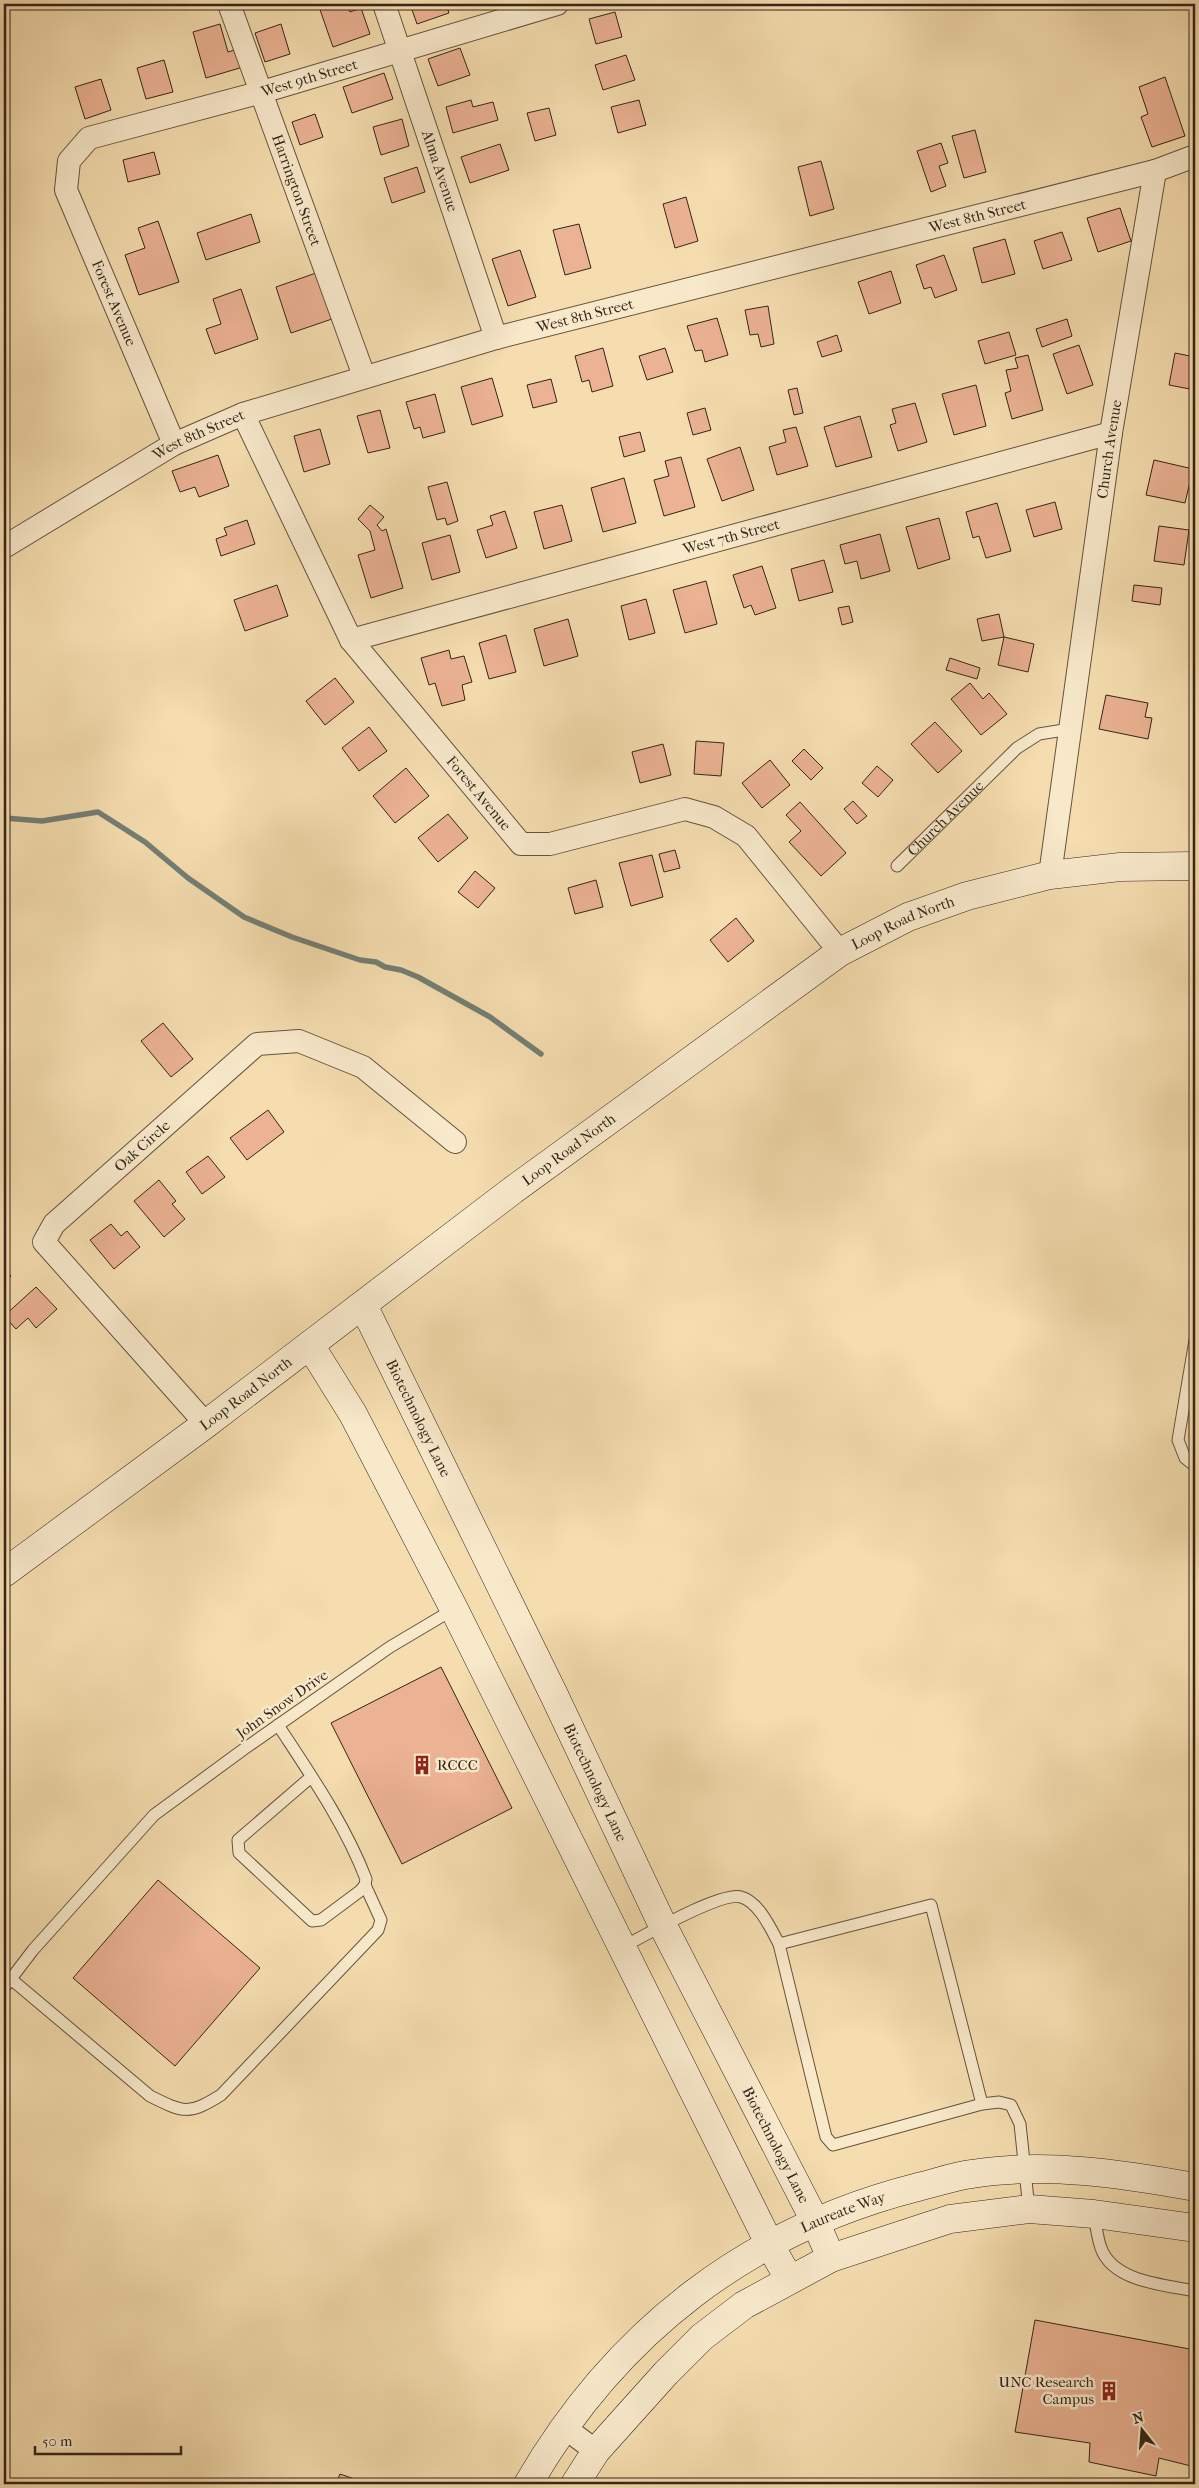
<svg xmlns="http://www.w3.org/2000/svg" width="1199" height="2488" viewBox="0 0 1199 2488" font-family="'IM FELL French Canon',serif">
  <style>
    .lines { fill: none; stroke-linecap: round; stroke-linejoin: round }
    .stream { stroke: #737f74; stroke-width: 5.5 }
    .building { fill: #ebb293; stroke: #342519 }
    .lane-casing { stroke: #64533e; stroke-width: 13 }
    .street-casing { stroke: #64533e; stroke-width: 24 }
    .secondary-casing { stroke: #342519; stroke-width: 29 }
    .lane { stroke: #f8e9cb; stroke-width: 11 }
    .street { stroke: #f8e9cb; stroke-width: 22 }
    .secondary { stroke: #f8e9cb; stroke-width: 28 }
    .labels { text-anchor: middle; stroke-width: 5; stroke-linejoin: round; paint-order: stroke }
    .street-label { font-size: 15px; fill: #342519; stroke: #f8e9cb }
    .poi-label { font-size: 15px; fill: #342519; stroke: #f8e9cb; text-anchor: start }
  </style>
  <rect width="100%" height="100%" fill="#f5ddaf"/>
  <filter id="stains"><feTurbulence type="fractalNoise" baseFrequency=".004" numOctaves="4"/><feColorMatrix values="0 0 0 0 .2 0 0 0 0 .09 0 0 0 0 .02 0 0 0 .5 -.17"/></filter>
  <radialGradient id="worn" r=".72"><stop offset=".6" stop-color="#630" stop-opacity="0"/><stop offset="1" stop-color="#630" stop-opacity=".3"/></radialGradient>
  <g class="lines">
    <g class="stream">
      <polyline points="4,10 17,4"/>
      <polyline points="4,818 42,821 98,812 145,842 188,878 244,917 292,937 360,960 376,962 385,967 401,970 418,977 490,1017 541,1054"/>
    </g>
  </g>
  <g class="building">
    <polygon points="318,4 347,4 350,12 361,8 370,34 333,47"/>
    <polygon points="410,4 446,4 449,13 417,24"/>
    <polygon points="615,12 622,37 596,44 589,19"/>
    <polygon points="220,24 228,52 238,49 243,67 206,78 193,32"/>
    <polygon points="281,24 290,54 265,62 255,33"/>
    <polygon points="460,48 470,75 438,86 428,59"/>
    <polygon points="626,55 635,80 603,90 595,65"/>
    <polygon points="164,60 173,92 146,99 137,68"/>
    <polygon points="384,73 393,99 352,113 343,87"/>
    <polygon points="1165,77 1185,136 1152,147 1141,117 1148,114 1139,87"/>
    <polygon points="101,79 111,110 85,119 75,87"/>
    <polygon points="471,100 473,107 493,102 498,120 453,133 446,107"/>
    <polygon points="639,100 646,125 618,133 611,107"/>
    <polygon points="549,108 556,135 535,141 527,113"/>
    <polygon points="315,114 323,137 300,145 292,122"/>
    <polygon points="402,119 409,146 381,155 373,127"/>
    <polygon points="975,130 986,172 964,178 952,136"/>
    <polygon points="941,143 948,163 939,166 946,186 931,192 917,151"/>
    <polygon points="500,144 509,170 470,183 461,157"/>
    <polygon points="154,152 160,174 128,182 123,160"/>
    <polygon points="821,161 834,209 810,216 798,167"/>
    <polygon points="417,167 425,192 392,203 384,178"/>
    <polygon points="686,197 698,241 675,248 663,204"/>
    <polygon points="1120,208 1131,241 1098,252 1087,218"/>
    <polygon points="251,214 260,242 206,260 197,233"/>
    <polygon points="158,221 179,282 139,295 125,255 145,248 138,228"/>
    <polygon points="579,224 591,268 565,275 553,230"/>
    <polygon points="1062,232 1072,260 1043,269 1034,241"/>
    <polygon points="1005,239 1015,274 982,283 973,248"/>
    <polygon points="520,250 536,297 508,306 492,259"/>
    <polygon points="944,255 957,290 935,298 931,287 924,289 916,265"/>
    <polygon points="891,271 901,303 869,314 858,282"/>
    <polygon points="316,273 332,319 291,333 276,287"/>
    <polygon points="241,289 258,339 215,354 206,329 221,324 213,299"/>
    <polygon points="1195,300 1195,334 1193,334 1191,301"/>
    <polygon points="768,306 774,344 761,347 758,334 750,335 745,310"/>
    <polygon points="717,318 728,355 705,362 702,350 695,351 687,326"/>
    <polygon points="1067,319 1072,336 1042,347 1036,329"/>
    <polygon points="1009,332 1016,355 985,364 978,341"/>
    <polygon points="837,335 842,351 822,357 817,342"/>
    <polygon points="1079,345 1093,385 1067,394 1053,354"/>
    <polygon points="603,348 613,386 592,392 589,380 582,382 575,356"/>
    <polygon points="665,348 673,372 647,380 639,356"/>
    <polygon points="1175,353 1195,357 1195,390 1169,385"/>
    <polygon points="1028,355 1043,410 1012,419 1005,393 1011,391 1006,370 1018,368 1015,358"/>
    <polygon points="492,378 503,416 472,425 461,387"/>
    <polygon points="551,379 557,402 533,408 527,385"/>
    <polygon points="976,385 986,426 954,435 942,394"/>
    <polygon points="797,388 803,413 794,415 788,390"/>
    <polygon points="435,394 445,432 423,438 420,427 414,429 406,402"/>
    <polygon points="915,403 927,442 898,451 890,425 896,423 892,409"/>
    <polygon points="705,408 711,430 693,435 687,413"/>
    <polygon points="380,410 390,448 368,453 357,416"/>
    <polygon points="860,416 872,457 836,467 824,427"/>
    <polygon points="796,427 808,466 777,475 769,447 786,442 783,430"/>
    <polygon points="320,429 330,464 304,472 294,436"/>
    <polygon points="640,432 645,451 624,457 619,437"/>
    <polygon points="740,447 754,490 722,501 707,459"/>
    <polygon points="218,455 229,486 199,497 195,487 180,492 172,471"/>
    <polygon points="681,457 695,507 664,516 654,480 669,476 665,461"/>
    <polygon points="1154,460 1193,469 1185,503 1146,495"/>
    <polygon points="624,478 636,523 603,532 591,488"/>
    <polygon points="447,482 458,521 447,525 445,518 437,520 428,487"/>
    <polygon points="1055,502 1062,529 1034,537 1026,510"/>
    <polygon points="997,503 1011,551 986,558 979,536 973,538 966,512"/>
    <polygon points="370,505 384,517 377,525 382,531 386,529 403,588 371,598 358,555 375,550 370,531 358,519"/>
    <polygon points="562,505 572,541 544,549 534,512"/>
    <polygon points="505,511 517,548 486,558 477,530 493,525 490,516"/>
    <polygon points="939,518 950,559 918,569 906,527"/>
    <polygon points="247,520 255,544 221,556 216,539 227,535 224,528"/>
    <polygon points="1159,526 1189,530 1184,565 1154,561"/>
    <polygon points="880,534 890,571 861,579 857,561 845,564 840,545"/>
    <polygon points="450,535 460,572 432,580 422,543"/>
    <polygon points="824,560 833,592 799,601 791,569"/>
    <polygon points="762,566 776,608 755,615 751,605 744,608 733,575"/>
    <polygon points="706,581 717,624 685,633 673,590"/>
    <polygon points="277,585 288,616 245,631 234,600"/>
    <polygon points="1134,585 1162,588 1160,605 1132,601"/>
    <polygon points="646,599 655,633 629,640 621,606"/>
    <polygon points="849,606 853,622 842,625 838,608"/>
    <polygon points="999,614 1004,637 982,641 977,619"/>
    <polygon points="568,619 578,656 544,666 534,629"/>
    <polygon points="506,635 516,672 489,679 479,643"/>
    <polygon points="1004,637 1034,644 1028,672 998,665"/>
    <polygon points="449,650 451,659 464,656 472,682 462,685 465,700 442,706 435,683 429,685 421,658"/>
    <polygon points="950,658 980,668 977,679 946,670"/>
    <polygon points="335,678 354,702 325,725 306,701"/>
    <polygon points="970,683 983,699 989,693 1007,714 981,735 951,699"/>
    <polygon points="1106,695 1148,703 1145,717 1152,718 1148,739 1099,729"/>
    <polygon points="935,722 962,751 938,773 911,744"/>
    <polygon points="369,727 387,751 359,771 342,748"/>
    <polygon points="696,741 724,743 721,776 694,774"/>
    <polygon points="663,744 671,775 640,783 632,752"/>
    <polygon points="804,749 823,768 811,780 792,761"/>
    <polygon points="770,760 790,785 762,808 742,783"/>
    <polygon points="877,766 893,780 878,797 862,783"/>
    <polygon points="406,768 429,796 395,823 373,796"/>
    <polygon points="853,801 867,816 857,824 844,809"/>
    <polygon points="800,802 846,853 821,876 789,842 801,831 786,815"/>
    <polygon points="448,814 468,838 438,862 418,838"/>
    <polygon points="675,850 680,868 664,872 659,854"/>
    <polygon points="652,855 663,897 631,906 619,863"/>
    <polygon points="475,871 495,888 478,908 458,892"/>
    <polygon points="596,880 603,907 575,914 568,888"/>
    <polygon points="736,918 754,941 728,962 710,940"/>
    <polygon points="163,1023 193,1059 171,1077 141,1041"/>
    <polygon points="268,1110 284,1132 247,1160 230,1138"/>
    <polygon points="208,1156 225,1177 202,1194 186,1172"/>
    <polygon points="159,1180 176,1201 172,1204 185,1219 164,1237 134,1201"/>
    <polygon points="111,1224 121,1236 127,1231 140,1247 114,1269 90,1240"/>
    <polygon points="4,1268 11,1276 4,1283"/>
    <polygon points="36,1287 57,1309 36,1328 28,1318 16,1329 4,1316"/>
    <polygon points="441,1667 512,1808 402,1864 331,1723"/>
    <polygon points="158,1880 260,1968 175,2066 73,1978"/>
    <polygon points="1035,2320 1195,2350 1195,2467 1159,2458 1156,2476 1089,2462 1090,2443 1015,2432"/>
    <polygon points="340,2474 369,2484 336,2484"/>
  </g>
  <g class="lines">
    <defs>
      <g id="lane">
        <path id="s1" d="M897 866 1017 748 1039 734 1070 729"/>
        <polyline points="1195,1340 1178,1440 1185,1458 1195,1466"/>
        <path d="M278 1725C310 1774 345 1824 366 1879L365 1885 360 1891 321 1920 312 1921 239 1853 238 1840 311 1777"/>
        <polyline points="779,1944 931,1905 982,2104"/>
        <path d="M621 1948C642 1937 721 1891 741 1897 759 1902 771 1929 779 1944L826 2137 833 2145 982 2104 999 2102 1011 2105 1020 2124 1029 2209"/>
        <path d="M11 1979 150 2096C184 2113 189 2115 221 2095L378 1930 381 1920 365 1885"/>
        <polyline points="4,1988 33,1950 154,1815 244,1749 390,1647 454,1609"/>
        <path d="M1094 2214C1096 2225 1097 2237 1101 2248 1113 2282 1165 2285 1195 2291"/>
      </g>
      <g id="street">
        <path id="s2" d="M229 4 364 376"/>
        <path id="s3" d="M384 4 496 338"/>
        <path id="s4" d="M243 414 351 640 521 844H550L685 809 714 817 746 836 840 952"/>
        <path id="s5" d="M174 444 66 190 69 161 89 138 262 92 557 4"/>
        <path id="s6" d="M4 547 174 444 243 414 496 338 1155 171 1195 156"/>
        <path id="s7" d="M351 640 1111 433"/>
        <path id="s8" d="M1050 875 1111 433 1155 171"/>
        <path id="s9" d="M206 1424 44 1242 54 1224 257 1044 299 1041 363 1067 455 1142"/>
        <polyline points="565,2428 596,2451"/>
      </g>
      <g id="secondary">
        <path id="s10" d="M363 1305 555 1697 663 1926 815 2221 831 2258"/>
        <polyline points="310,1345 353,1414 454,1609 769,2243 789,2279"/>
        <path id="s11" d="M4 1573 206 1424 513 1190 840 952 908 917 967 896 1050 875 1120 867 1195 866"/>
        <path id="s12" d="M528 2484C616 2332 748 2230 918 2187 936 2183 954 2176 972 2174 1045 2162 1123 2174 1195 2187"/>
        <polyline points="575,2484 596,2451 666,2373 702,2337 744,2305 831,2258 950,2219 1029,2209 1094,2214 1195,2228"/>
      </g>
    </defs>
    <use href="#lane" class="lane-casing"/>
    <use href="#street" class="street-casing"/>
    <use href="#secondary" class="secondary-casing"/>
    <use href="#lane" class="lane"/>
    <use href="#street" class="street"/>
    <use href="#secondary" class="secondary"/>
  </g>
  <defs>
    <symbol id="building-bare" viewBox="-9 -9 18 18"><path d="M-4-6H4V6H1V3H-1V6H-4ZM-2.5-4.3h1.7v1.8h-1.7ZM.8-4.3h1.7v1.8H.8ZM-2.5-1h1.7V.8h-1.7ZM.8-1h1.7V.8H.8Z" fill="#8f2418" stroke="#f8e9cb" stroke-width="2.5" paint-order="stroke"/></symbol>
  </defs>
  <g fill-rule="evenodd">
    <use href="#building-bare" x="408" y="1751" width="28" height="28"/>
    <use href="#building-bare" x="1095" y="2377" width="28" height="28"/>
  </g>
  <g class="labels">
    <g class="street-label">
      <text dy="5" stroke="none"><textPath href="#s5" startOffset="564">West 9th Street</textPath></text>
      <text dy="5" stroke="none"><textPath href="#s3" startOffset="176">Alma Avenue</textPath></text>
      <text dy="5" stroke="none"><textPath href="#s2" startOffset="198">Harrington Street</textPath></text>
      <text dy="5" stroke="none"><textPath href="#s6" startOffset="1035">West 8th Street</textPath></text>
      <text transform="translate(114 303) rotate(67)" y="5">Forest Avenue</text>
      <text dy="5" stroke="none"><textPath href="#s6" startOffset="630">West 8th Street</textPath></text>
      <text dy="5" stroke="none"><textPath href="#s6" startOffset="225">West 8th Street</textPath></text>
      <text dy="5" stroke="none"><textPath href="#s8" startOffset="430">Church Avenue</textPath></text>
      <text dy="5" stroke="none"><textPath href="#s7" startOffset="394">West 7th Street</textPath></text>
      <text dy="5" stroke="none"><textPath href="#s4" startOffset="450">Forest Avenue</textPath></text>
      <text dy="5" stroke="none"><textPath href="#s1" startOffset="68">Church Avenue</textPath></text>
      <text dy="5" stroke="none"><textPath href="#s11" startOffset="1111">Loop Road North</textPath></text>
      <text dy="5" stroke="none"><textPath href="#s9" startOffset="382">Oak Circle</textPath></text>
      <text dy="5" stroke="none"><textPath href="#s11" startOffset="706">Loop Road North</textPath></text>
      <text dy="5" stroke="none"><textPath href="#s11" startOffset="301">Loop Road North</textPath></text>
      <text dy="5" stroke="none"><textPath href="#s10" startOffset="126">Biotechnology Lane</textPath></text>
      <text transform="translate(282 1704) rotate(-35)" y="5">John Snow Drive</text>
      <text dy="5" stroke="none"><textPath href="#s10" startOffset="531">Biotechnology Lane</textPath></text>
      <text dy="5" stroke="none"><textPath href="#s10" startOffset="936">Biotechnology Lane</textPath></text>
      <text dy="5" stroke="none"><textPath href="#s12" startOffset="425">Laureate Way</textPath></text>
    </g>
    <g class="poi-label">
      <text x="437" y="1770">RCCC</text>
      <text x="1094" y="2387" text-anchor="end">UNC Research<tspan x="1094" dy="17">Campus</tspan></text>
    </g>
  </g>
  <rect width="1199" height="2488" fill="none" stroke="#f5ddaf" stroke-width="20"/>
  <rect x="5" y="5" width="1189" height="2478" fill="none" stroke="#342519" stroke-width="2.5"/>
  <rect x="10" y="10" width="1179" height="2468" fill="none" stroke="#342519"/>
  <g transform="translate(1142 2430) rotate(343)" stroke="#f8e9cb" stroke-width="4" paint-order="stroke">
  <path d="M0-4L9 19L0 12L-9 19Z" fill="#342519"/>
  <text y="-8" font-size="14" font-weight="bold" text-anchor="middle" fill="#342519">N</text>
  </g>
  <path d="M35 2446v8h146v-8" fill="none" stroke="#342519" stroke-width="2.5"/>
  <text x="42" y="2446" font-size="15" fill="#342519" stroke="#f8e9cb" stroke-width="4" paint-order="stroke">50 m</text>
  <rect width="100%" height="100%" filter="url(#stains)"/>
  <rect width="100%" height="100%" fill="url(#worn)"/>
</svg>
